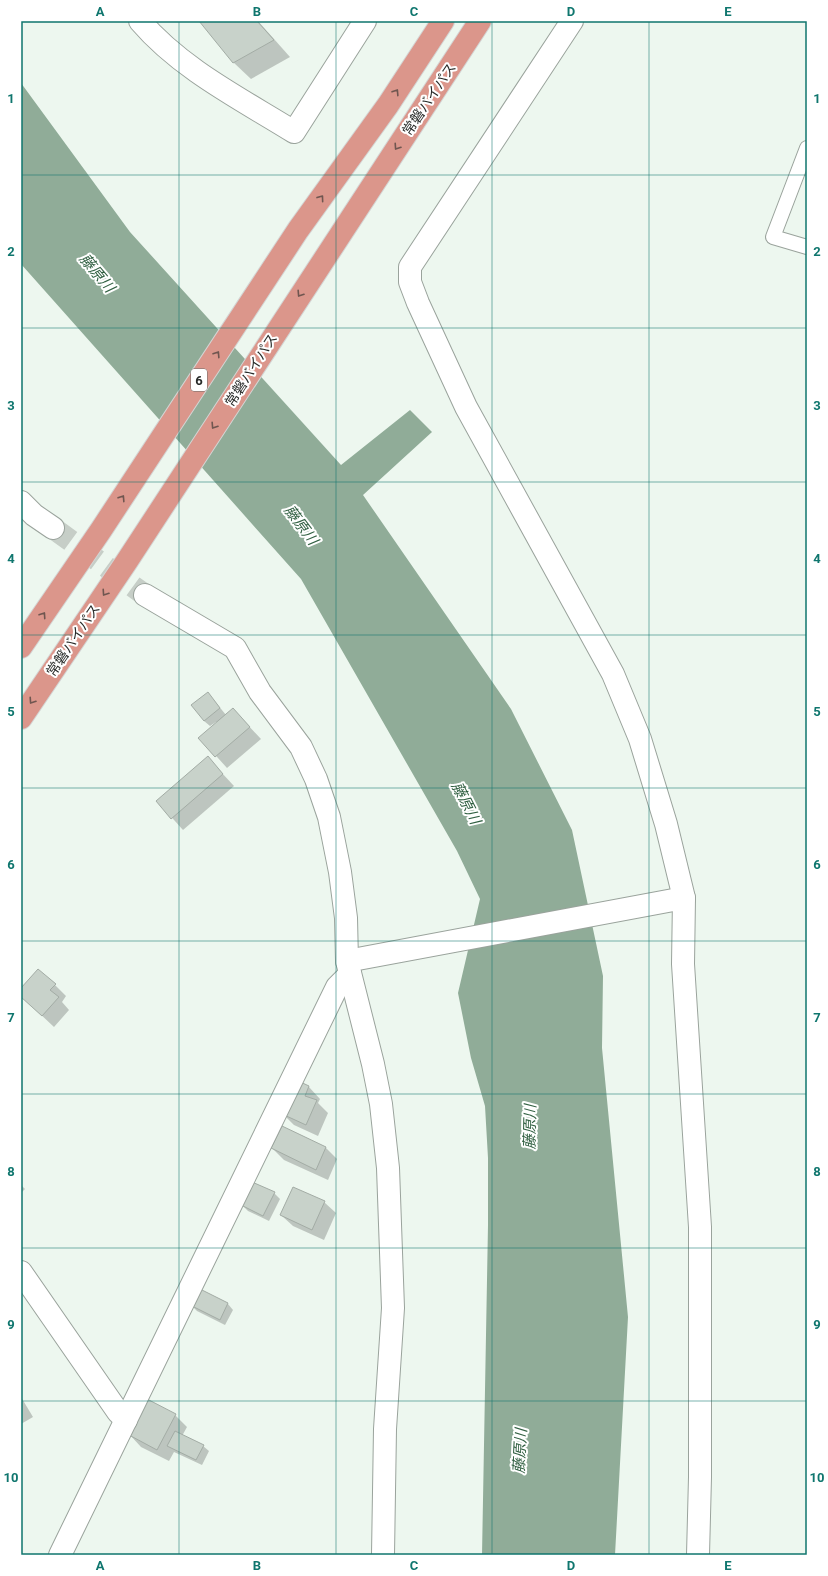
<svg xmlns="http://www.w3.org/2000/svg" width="828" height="1576" viewBox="0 0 828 1576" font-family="Roboto,'Noto Sans JP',sans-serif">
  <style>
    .water { fill: #90ac98 }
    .shadow { fill: #0003 }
    .building { fill: #c8d2ca; stroke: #a3aca5 }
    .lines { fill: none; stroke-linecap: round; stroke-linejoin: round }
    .minor-tunnel { stroke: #c6cec7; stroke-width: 22; stroke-dasharray: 22 11; stroke-linecap: butt }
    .service-casing { stroke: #9aa39c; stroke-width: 16 }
    .minor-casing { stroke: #9aa39c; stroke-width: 24 }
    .trunk-casing { stroke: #d4d5d4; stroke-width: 24 }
    .service { stroke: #fff; stroke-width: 14 }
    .minor { stroke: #fff; stroke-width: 22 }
    .trunk { stroke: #db968b; stroke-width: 22 }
    .oneway { stroke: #705650 }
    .grid { fill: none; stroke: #0f766e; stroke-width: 1; stroke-opacity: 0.55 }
    .labels { text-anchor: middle; stroke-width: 4; stroke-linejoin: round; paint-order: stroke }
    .shield { fill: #fff; stroke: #686b69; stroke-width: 1 }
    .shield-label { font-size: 13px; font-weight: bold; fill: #282b29 }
    .street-label { font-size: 14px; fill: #282b29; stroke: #fff }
    .water-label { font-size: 15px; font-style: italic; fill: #316042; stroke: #fff }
    .neatline { fill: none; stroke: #0f766e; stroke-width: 1.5 }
    .grid-label { font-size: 13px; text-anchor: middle; font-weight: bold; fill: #0f766e }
  </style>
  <rect width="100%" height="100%" fill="#edf7ef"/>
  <polygon class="water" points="21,83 130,232 341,465 410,410 432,432 363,495 511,709 572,830 603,976 602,1048 628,1317 615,1555 482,1555 488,1225 488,1158 485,1106 471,1058 458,993 480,899 457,851 301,579 21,264"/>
  <g class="shadow">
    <polygon points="200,21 258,21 290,57 251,79 233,62"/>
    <polygon points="213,699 226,715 233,709 261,739 227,768 200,738 217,723 216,722 210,726 204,721"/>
    <polygon points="208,758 234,786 183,830 157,801"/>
    <polygon points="55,985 66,996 62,1002 69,1010 54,1027 21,996 21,989"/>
    <polygon points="297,1082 309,1087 320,1099 318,1103 328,1113 318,1136 294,1125 283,1114"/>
    <polygon points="282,1127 326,1148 337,1159 328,1180 284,1160 272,1148"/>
    <polygon points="21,1185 25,1189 21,1193"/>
    <polygon points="274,1193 280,1199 269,1221 248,1211 242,1205"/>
    <polygon points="324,1202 336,1213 324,1240 293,1226 281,1215"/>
    <polygon points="199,1290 228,1304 233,1310 225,1325 197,1311 191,1305"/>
    <polygon points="21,1397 33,1417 21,1424"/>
    <polygon points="147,1401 175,1415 187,1427 182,1436 203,1446 209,1451 202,1465 174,1452 169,1461 141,1447 130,1435"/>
  </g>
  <g class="building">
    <polygon points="199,21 257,21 274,40 233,63"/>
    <polygon points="208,692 220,708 204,721 191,705"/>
    <polygon points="233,708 250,727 215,757 198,738"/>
    <polygon points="208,756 223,774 171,819 156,801"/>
    <polygon points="38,969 56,984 50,990 59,997 42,1016 21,997 21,988"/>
    <polygon points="296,1080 309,1086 305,1096 317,1100 306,1125 282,1114"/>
    <polygon points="282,1126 326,1147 316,1170 271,1148"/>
    <polygon points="252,1182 275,1192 263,1216 241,1205"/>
    <polygon points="293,1187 325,1201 312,1230 280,1215"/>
    <polygon points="198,1288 228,1303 220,1320 190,1305"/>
    <polygon points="147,1399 176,1414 157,1450 129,1435"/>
    <polygon points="175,1431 204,1445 196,1460 167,1446"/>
  </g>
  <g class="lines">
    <polyline class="minor-tunnel" points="53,528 145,595"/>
    <defs>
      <polyline id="service" points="807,148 773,237 807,247"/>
      <g id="minor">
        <path d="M140 21C181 69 241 99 294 132L365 21"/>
        <polyline points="572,21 410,267 410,282 418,303 466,407 613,674 640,739 666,824 684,898 683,964 700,1227 700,1477 698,1555"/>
        <polyline points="21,502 34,515 53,528"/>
        <polyline points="145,595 235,648 260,692 301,747 316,779 329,817 340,872 346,918 347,961 373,1064 381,1104 388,1168 393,1308 385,1429 383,1555"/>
        <polyline points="347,961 684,898"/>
        <polyline points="21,1272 118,1412 126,1420"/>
        <polyline points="60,1555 337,987 350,974"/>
      </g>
      <g id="trunk">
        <polyline points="21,647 101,530 298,230 388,105 443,21"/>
        <polyline points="21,718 127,561 480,21"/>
      </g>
    </defs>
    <use href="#service" class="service-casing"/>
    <use href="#minor" class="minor-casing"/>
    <use href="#trunk" class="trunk-casing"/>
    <use href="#service" class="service"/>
    <use href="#minor" class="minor"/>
    <use href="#trunk" class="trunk"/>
  </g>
  <defs><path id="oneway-chevron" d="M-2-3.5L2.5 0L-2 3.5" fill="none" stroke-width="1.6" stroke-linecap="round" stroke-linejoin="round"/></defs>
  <g class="oneway">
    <use href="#oneway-chevron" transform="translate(396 92) rotate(-57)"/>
    <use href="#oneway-chevron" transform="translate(397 147) rotate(124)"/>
    <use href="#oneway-chevron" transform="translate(321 198) rotate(-54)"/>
    <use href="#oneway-chevron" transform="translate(300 294) rotate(123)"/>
    <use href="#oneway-chevron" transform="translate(217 354) rotate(-57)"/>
    <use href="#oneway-chevron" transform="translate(214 426) rotate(123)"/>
    <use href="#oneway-chevron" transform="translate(122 498) rotate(-57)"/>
    <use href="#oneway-chevron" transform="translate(105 593) rotate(124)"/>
    <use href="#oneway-chevron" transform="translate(43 615) rotate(-56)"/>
    <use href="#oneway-chevron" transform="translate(32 701) rotate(124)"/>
  </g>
  <path class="grid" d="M179 21V1555M336 21V1555M492 21V1555M649 21V1555M21 175H807M21 328H807M21 482H807M21 635H807M21 788H807M21 941H807M21 1094H807M21 1248H807M21 1401H807"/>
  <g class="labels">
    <rect class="shield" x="191" y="369" width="16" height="22" rx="3"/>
    <g class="shield-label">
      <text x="199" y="385">6</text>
    </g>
    <g class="street-label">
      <text transform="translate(429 99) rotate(-56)" y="5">常磐バイパス</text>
      <text transform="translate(251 370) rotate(-57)" y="5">常磐バイパス</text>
      <text transform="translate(73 640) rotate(-56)" y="5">常磐バイパス</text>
    </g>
    <g class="water-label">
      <text transform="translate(97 273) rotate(50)" y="5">藤原川</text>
      <text transform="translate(301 525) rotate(53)" y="5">藤原川</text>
      <text transform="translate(466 803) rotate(63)" y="5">藤原川</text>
      <text transform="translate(530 1127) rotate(-89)" y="5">藤原川</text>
      <text transform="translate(520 1451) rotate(-87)" y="5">藤原川</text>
    </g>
  </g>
  <rect width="828" height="1576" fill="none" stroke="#ffffff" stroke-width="44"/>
  <rect x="22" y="22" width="784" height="1532" class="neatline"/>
  <g class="grid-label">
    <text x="100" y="16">A</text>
    <text x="257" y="16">B</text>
    <text x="414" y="16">C</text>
    <text x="571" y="16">D</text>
    <text x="728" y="16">E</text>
    <text x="11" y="103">1</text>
    <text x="817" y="103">1</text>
    <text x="11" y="256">2</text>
    <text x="817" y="256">2</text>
    <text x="11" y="410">3</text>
    <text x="817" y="410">3</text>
    <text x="11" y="563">4</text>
    <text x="817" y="563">4</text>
    <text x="11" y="716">5</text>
    <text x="817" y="716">5</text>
    <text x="11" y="869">6</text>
    <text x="817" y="869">6</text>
    <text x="11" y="1022">7</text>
    <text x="817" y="1022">7</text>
    <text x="11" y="1176">8</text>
    <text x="817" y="1176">8</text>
    <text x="11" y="1329">9</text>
    <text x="817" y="1329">9</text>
    <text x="11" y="1482">10</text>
    <text x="817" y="1482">10</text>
    <text x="100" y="1570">A</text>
    <text x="257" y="1570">B</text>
    <text x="414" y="1570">C</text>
    <text x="571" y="1570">D</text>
    <text x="728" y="1570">E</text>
  </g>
</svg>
